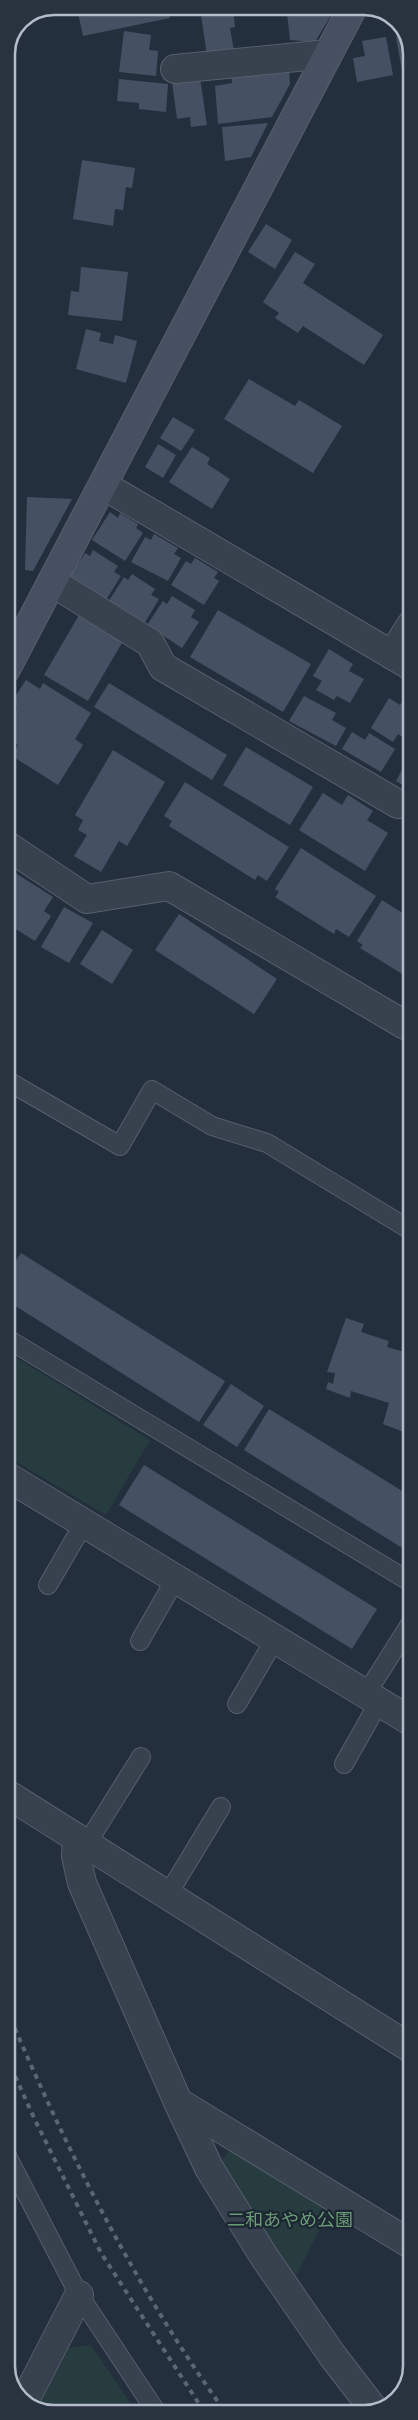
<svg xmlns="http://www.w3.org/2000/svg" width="418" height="2420" viewBox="0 0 418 2420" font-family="'Fira Sans Condensed','Noto Sans JP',sans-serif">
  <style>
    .green { fill: #263c3f }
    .building { fill: #455162 }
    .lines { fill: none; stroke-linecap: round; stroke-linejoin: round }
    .lane-casing { stroke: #565f6c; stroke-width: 20 }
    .street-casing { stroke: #565f6c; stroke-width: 30 }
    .secondary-casing { stroke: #565f6c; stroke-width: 30 }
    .lane { stroke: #38414e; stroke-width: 18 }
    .street { stroke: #38414e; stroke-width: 28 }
    .secondary { stroke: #465061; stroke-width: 28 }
    .rail { stroke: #5a6575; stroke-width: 4; stroke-dasharray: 5 5; stroke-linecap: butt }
    .labels { text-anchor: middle; stroke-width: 4.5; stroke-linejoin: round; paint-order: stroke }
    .park-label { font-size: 18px; fill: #6b9a76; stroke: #1d2633 }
    .rim { fill: none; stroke: #b4bcc9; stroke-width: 2.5 }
  </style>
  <rect width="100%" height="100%" fill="#242f3e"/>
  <g class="green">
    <polygon points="7,1352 150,1440 106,1515 6,1456"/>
    <polygon points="230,2149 331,2207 292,2284 221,2162"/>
    <polygon points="91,2345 137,2413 48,2413 38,2408 69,2348"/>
  </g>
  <g class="building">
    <polygon points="87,6 167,6 170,18 83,36 78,13 87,11"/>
    <polygon points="282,7 336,7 315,42 290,40 287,13 280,10"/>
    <polygon points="233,9 235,27 230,28 234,51 207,55 201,15"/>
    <polygon points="124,31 151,35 149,50 158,51 156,76 119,72"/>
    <polygon points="405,36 411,48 411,74 403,76 396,37"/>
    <polygon points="386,37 393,75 357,82 353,58 365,56 362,41"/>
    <polygon points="289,68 290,84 272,117 218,124 215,86 232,83 231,74"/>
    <polygon points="200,78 207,125 191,127 190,117 177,119 172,82"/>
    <polygon points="119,79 168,84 166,112 139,109 139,103 117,101"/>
    <polygon points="268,123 251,157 225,161 222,127"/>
    <polygon points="82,160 135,168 132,188 126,187 123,210 115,209 113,226 73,219"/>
    <polygon points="266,224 292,240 275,269 248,252"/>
    <polygon points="295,252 315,264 303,283 383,335 364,365 303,326 298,333 275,318 279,313 263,302"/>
    <polygon points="81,267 128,272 122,321 68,315 71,291 79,292"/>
    <polygon points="86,329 101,333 99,341 113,344 115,335 137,341 126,383 76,369"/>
    <polygon points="249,379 295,406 299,400 342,426 313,473 224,419"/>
    <polygon points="173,417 195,430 181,451 160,438"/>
    <polygon points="158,444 176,455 163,478 145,467"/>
    <polygon points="192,447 210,458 207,464 230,479 212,509 169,482"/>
    <polygon points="27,497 72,499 33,571 25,570"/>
    <polygon points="110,512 118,518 120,513 138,524 136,528 143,533 125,561 92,540"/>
    <polygon points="154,534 178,548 174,554 181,558 168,581 131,562 145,537 151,540"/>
    <polygon points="93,550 118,566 114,572 121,576 106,600 69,578 85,553 90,556"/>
    <polygon points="195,558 218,572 214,578 219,581 204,605 171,585 186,561 191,564"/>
    <polygon points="132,574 155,589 151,595 159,599 144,624 108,602 124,577 128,580"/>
    <polygon points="172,596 195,610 191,617 199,622 182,648 147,625 163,601 167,604"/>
    <polygon points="218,610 311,664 283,712 190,657"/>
    <polygon points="79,615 123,641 88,701 44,675"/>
    <polygon points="329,649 353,664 349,671 364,679 350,703 337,696 334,700 316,690 322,681 313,676"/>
    <polygon points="26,680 40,689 43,683 91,713 75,739 83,745 58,785 12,756 18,745 6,738 6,724 17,707 11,703"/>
    <polygon points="109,683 227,755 212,780 94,707"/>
    <polygon points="304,696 336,713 332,720 346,728 336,746 289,721"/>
    <polygon points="405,696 411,700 411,736 408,741 398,734 393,742 371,728 389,698 400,705"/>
    <polygon points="352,732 365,740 369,733 395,749 381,772 342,749"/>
    <polygon points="246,747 313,787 290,825 223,785"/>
    <polygon points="113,750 165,782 127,846 119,841 101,872 74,856 87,835 78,830 83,820 75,815"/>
    <polygon points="411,753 411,790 396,781"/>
    <polygon points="185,782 289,847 267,881 258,875 255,880 169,826 172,821 164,816"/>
    <polygon points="323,793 342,805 348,795 373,811 367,820 388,833 365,871 299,830"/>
    <polygon points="301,848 376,896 349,937 336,929 334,934 275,897 279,892 275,889"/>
    <polygon points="6,867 53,897 44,911 51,916 35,941 6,923"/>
    <polygon points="382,900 412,919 412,980 360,948 363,945 357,941"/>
    <polygon points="64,907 93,923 69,963 41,947"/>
    <polygon points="179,914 277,979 254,1014 155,950"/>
    <polygon points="102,930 133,950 112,984 80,964"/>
    <polygon points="21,1253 225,1381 199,1422 6,1300 6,1276"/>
    <polygon points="346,1318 364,1324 361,1332 389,1341 387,1347 412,1354 412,1427 408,1426 406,1433 383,1424 389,1403 351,1391 350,1398 326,1389 328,1382 333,1384 335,1373 327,1372"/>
    <polygon points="231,1384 264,1406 237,1447 203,1425"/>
    <polygon points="269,1409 412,1497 412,1554 244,1450"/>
    <polygon points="144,1465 377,1609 352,1649 119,1505"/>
  </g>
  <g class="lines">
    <defs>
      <g id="lane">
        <polyline points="6,1080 120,1146 152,1090 212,1126 267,1143 412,1231"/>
        <polyline points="6,1338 412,1583"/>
        <polyline points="48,1585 84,1523"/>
        <polyline points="140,1641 176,1578"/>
        <polyline points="366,1694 412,1621"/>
        <polyline points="237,1704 275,1639"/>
        <polyline points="344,1764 379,1702"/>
        <polyline points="86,1845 141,1757"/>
        <polyline points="167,1896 221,1807"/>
        <polyline points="7,2156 79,2295 157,2413"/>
      </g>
      <g id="street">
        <polyline points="175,69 328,54"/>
        <polyline points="103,485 411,666"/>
        <polyline points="52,582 150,643 163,667 398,804"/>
        <polyline points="392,655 411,625"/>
        <polyline points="6,845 87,899 169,886 405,1025 412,1024"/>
        <polyline points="6,1476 412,1722"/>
        <polyline points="7,1794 412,2049"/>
        <polyline points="77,1839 76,1856 82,1883 178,2102 209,2168 265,2258 332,2355 375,2411"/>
        <polyline points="178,2102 412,2245"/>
        <polyline points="24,2402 79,2295"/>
      </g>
      <polyline id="secondary" points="6,669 353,7"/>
    </defs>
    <use href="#lane" class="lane-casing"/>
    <use href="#street" class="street-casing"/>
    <use href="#secondary" class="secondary-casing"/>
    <use href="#lane" class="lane"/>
    <use href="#street" class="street"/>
    <use href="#secondary" class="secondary"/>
    <g class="rail">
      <path d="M7 2010C67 2151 136 2289 226 2413"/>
      <polyline points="7,2058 35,2120 101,2253 205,2413"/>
    </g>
  </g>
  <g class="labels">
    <g class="park-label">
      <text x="290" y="2226">二和あやめ公園</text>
    </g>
  </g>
  <path d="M0 0H418V2420H0ZM54 15H364A39 39 0 0 1 403 54V2366A39 39 0 0 1 364 2405H54A39 39 0 0 1 15 2366V54A39 39 0 0 1 54 15Z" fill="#29323f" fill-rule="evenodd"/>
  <path class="rim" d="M54 15H364A39 39 0 0 1 403 54V2366A39 39 0 0 1 364 2405H54A39 39 0 0 1 15 2366V54A39 39 0 0 1 54 15Z"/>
</svg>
